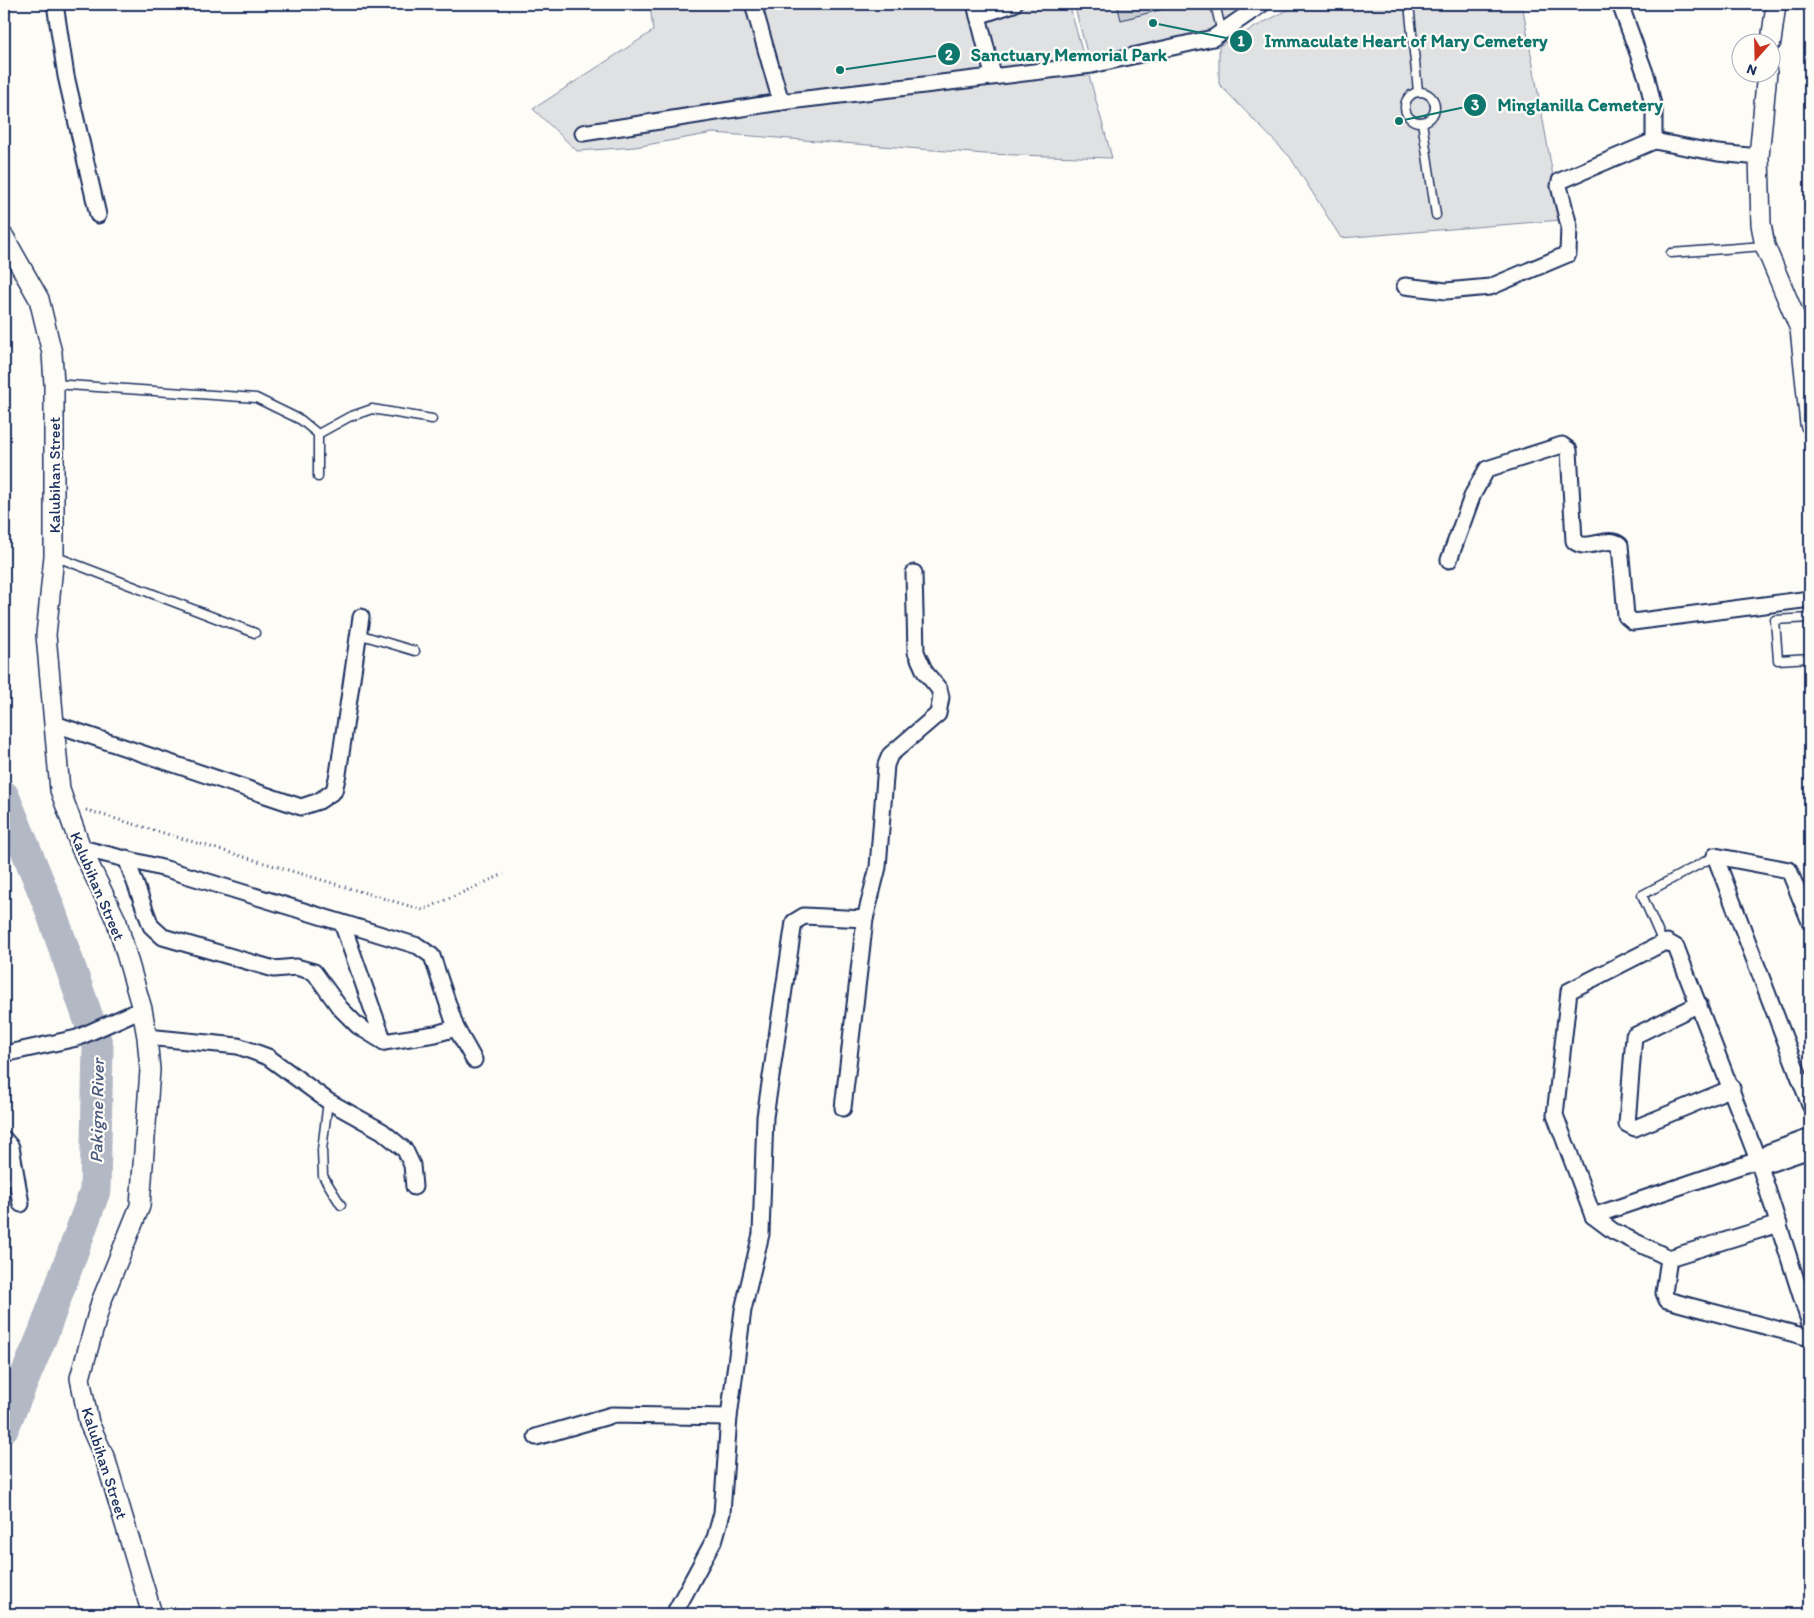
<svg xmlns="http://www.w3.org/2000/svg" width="1814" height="1618" viewBox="0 0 1814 1618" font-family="Itim,sans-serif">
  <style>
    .green { fill: #e0e1e3; stroke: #7e88a0 }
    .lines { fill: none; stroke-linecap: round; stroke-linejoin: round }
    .river { stroke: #b3b8c5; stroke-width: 31 }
    .building { fill: #c9ccd3; stroke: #1b2f5e }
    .service-casing { stroke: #1b2f5e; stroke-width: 11 }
    .minor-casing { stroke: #1b2f5e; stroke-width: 19 }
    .tertiary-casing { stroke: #1b2f5e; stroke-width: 22 }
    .path { stroke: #1b2f5e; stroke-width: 3; stroke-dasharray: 1 4; stroke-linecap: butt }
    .service { stroke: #fdfcf7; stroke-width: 8 }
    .minor { stroke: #fdfcf7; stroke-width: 15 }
    .tertiary { stroke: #fdfcf7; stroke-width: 19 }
    .labels { text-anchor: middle; stroke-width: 4.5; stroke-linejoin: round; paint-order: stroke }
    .street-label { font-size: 16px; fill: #1b2f5e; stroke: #fdfcf7 }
    .water-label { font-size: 18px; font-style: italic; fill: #49587d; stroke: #fdfcf7 }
    .leader { fill: none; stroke: #0f766e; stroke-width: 2 }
    .callout-dot { fill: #0f766e; stroke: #fdfcf7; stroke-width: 2 }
    .mark-label { font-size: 15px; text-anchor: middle; font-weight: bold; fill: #fff }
    .callout-label { font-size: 18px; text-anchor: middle; font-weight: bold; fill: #0f766e; stroke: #fdfcf7; stroke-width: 4.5; stroke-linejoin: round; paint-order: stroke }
  </style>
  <rect width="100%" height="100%" fill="#fdfcf7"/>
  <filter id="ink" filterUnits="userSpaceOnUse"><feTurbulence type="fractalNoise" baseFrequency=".02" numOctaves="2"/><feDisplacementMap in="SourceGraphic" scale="10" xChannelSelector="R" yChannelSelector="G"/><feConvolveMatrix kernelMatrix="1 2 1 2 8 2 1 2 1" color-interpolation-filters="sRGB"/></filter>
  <g filter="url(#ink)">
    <g class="green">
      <polygon points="650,4 1069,4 1112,158 985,154 713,133 635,147 577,151 533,109 653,31"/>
      <polygon points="1074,4 1253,4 1213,34 1089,60"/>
      <polygon points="1299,4 1522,4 1561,220 1341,238 1290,157 1219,84 1219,46"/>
    </g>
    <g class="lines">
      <polyline class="river" points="4,796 49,906 98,1046 95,1191 43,1334 4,1427"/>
    </g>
    <polygon class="building" points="1117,4 1167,4 1167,8 1121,20"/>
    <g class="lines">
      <defs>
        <g id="service">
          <polyline points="1215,4 1222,33"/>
          <polyline points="1409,4 1418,91"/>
          <circle cx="1420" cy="107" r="15"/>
          <polyline points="1422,122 1436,215"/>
          <polyline points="1671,253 1764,246"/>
          <polyline points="54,384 256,398 301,420 318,434 318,477"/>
          <polyline points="318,434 349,417 372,409 432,419"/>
          <polyline points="54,556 255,633"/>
          <polyline points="1810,618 1775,620 1778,660 1810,658"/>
          <polyline points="358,634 415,651"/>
          <polyline points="1663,943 1642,895 1715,856"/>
          <polyline points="328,1101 322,1150 323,1176 341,1205"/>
        </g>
        <g id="minor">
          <polyline points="55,4 66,76 98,215"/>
          <polyline points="753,4 781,102"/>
          <polyline points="975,4 993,75"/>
          <polyline points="1620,4 1647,78 1654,109 1654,141"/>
          <polyline points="978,16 1014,4"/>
          <polyline points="583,133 781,102 1092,65 1213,38 1262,4"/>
          <polyline points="1405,286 1446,291 1490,287 1568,254 1569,226 1559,186 1560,181 1654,141 1718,153 1759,157"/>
          <path d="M1449 560 1473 494 1487 469 1562 445 1569 450 1574 541C1587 553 1608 534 1620 545L1626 616 1633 622 1810 599"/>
          <polyline points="55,724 301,807 319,801 334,791 338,774 361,617"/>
          <polyline points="81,848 166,869 418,946 432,956 456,1028 474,1060"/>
          <polyline points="1715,856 1810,1105"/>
          <polyline points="1715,856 1789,870 1810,922"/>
          <polyline points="126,858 151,926 163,937 274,969 296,967 314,972 340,1008 358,1026 384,1042 435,1034 456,1028"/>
          <polyline points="342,923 384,1042"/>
          <polyline points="1699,1004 1634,1036 1627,1124 1635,1128 1732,1088"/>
          <polyline points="147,1037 238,1046 268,1057 328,1101 382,1131 405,1150 412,1165 414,1187"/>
          <polyline points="4,1054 77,1038 142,1009"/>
          <polyline points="843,1108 865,919 878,867 886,765 890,755 938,714 941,697 939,689 925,672 916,652 914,573"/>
          <polyline points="4,1139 11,1147 21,1204"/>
          <polyline points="1758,1160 1772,1163 1810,1150"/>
          <polyline points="1593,1216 1758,1160 1769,1152 1810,1137"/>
          <polyline points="1779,1224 1669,1258 1613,1231 1593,1216 1555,1115 1569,991 1663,943 1667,942 1676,947 1758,1160 1810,1324"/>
          <polyline points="1669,1258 1664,1293 1667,1300 1810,1338"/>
          <polyline points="536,1437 612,1415 729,1417"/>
          <polyline points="674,1614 715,1538 722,1513 729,1417 743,1310 761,1234 765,1117 794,922 804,916 865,919"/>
        </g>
        <g id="tertiary">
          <polyline points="1771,42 1776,4"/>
          <polyline points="1767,72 1759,157 1761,224 1765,246 1800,329 1810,424"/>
          <polyline points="4,237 39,299 52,353 54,384 54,556 46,635 60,790 81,848 117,922 142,1009 147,1037 150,1070 140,1206 101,1302 80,1378 89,1423 106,1461 152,1614"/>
        </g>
      </defs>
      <use href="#service" class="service-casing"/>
      <use href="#minor" class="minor-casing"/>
      <use href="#tertiary" class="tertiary-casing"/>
      <polyline class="path" points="86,810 423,910 504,874"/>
      <use href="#service" class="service"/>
      <use href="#minor" class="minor"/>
      <use href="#tertiary" class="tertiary"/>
    </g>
  </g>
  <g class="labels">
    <g class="street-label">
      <text transform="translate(54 475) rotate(-90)" y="6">Kalubihan Street</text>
      <text transform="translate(98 886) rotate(67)" y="6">Kalubihan Street</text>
      <text transform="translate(105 1463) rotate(72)" y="6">Kalubihan Street</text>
    </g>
    <g class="water-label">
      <text transform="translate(97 1111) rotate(-89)" y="6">Pakigne River</text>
    </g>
  </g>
  <path class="leader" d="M1153 23L1241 41M840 70L949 54M1399 121L1475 105"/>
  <g class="callout-dot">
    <circle cx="1153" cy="23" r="5"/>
    <circle cx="840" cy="70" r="5"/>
    <circle cx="1399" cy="121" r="5"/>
    <circle cx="1241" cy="41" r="12"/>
    <circle cx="949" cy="54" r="12"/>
    <circle cx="1475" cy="105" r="12"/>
  </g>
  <g class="mark-label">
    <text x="1241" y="46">1</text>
    <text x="949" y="60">2</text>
    <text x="1475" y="110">3</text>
  </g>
  <g class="callout-label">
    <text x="1406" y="47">Immaculate Heart of Mary Cemetery</text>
    <text x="1069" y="61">Sanctuary Memorial Park</text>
    <text x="1580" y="111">Minglanilla Cemetery</text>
  </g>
  <rect width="1814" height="1618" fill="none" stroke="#fdfcf7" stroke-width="20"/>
  <rect x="10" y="10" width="1794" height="1598" fill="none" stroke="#1b2f5e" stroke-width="2" filter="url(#ink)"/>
  <g transform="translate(1756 58) rotate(200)"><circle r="24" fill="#fdfcf7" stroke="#a3aaba"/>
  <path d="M0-4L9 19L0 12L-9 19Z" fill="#c8321e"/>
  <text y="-8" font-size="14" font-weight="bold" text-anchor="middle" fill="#1b2f5e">N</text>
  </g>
</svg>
